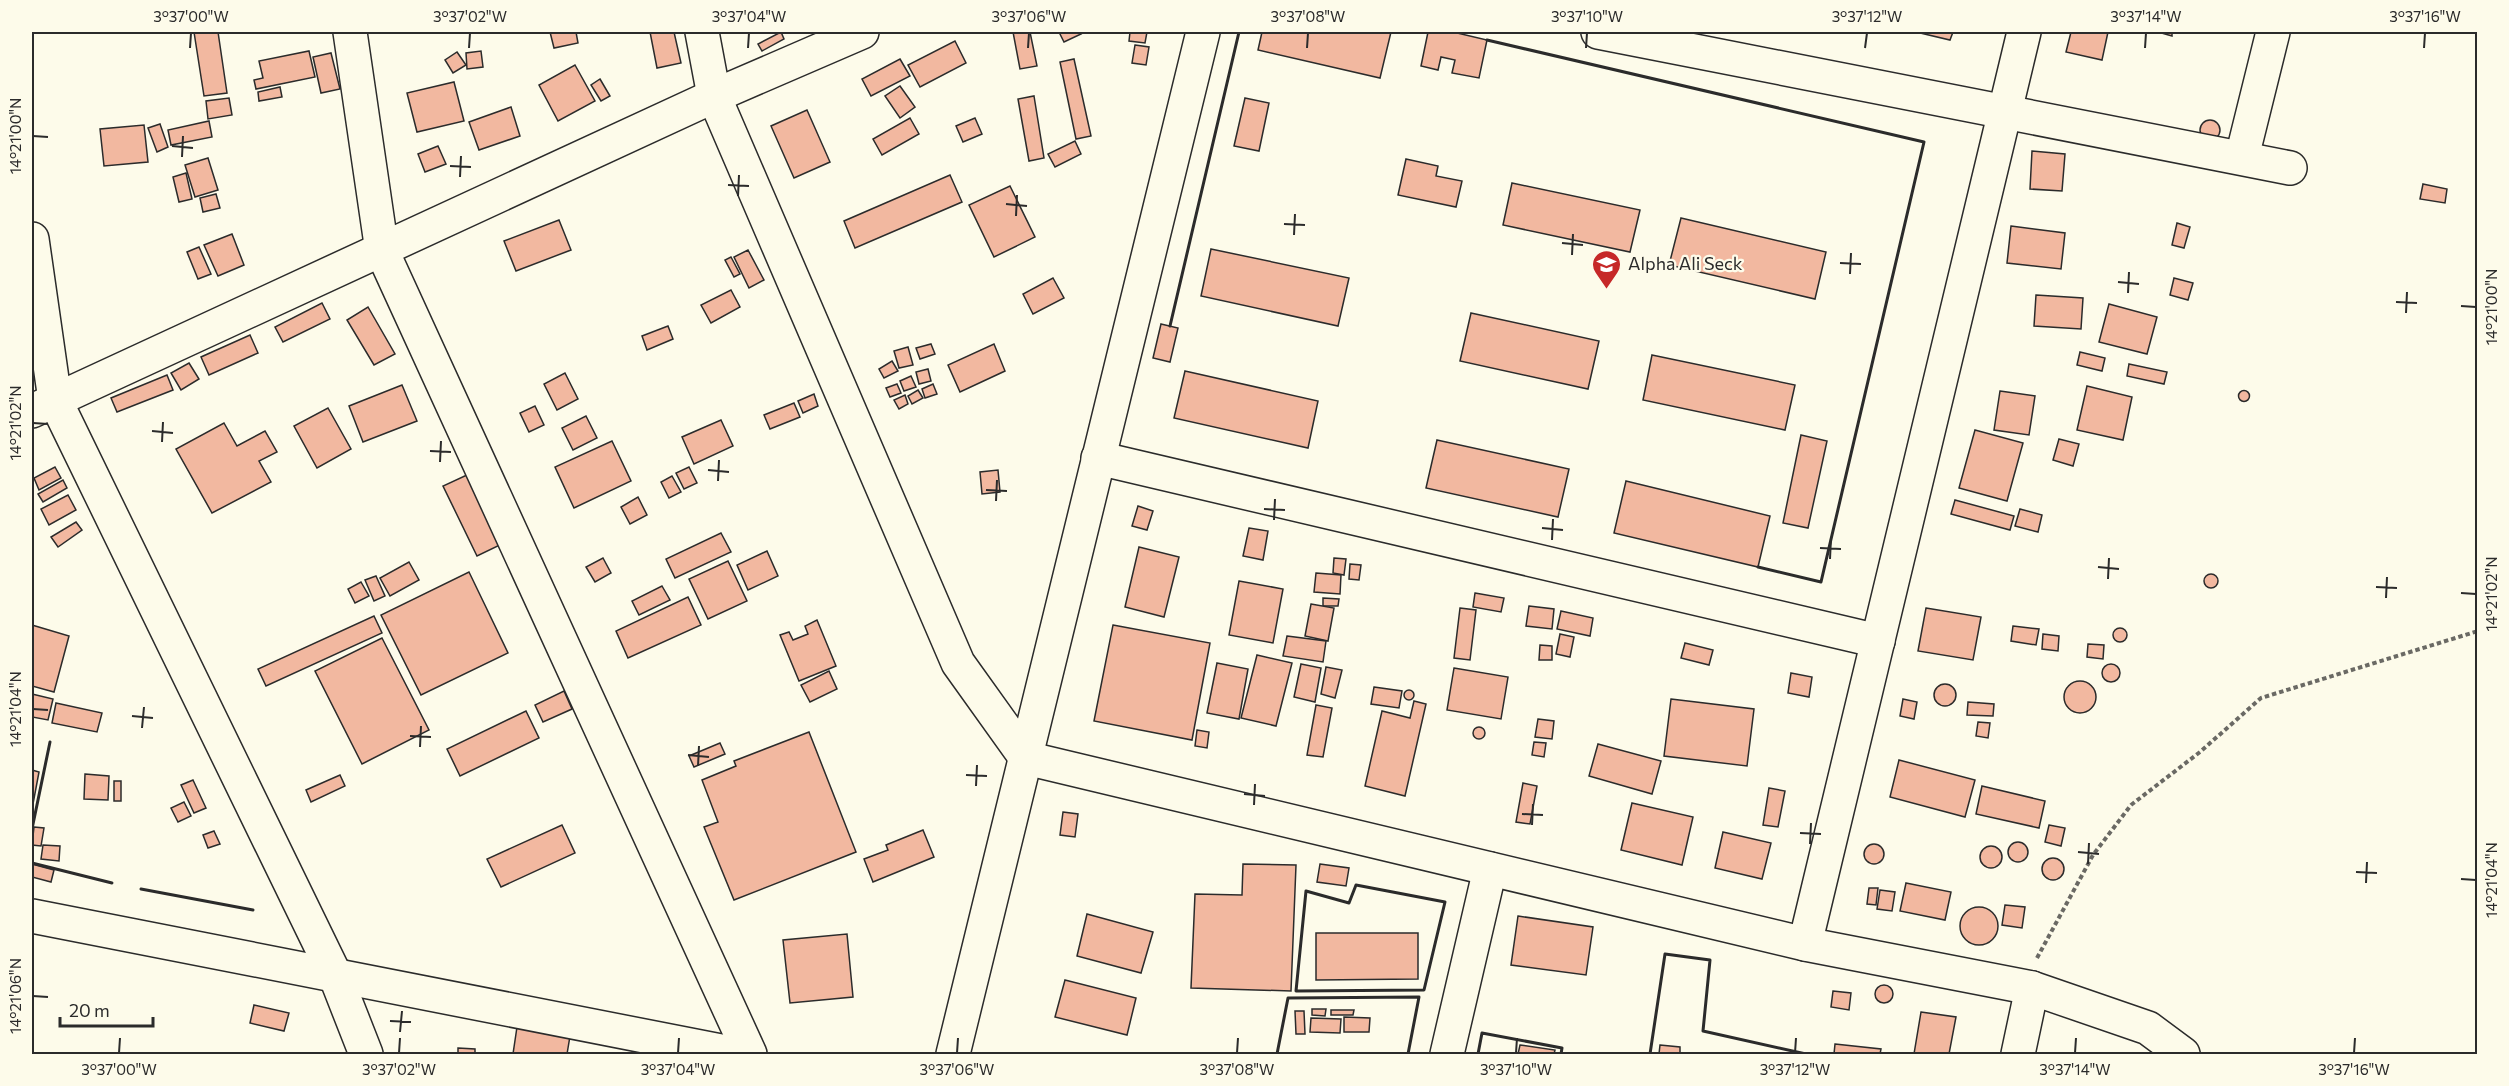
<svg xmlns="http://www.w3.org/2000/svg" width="2509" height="1086" viewBox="0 0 2509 1086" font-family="Commissioner,sans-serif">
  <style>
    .building { fill: #f2b8a0; stroke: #2b2b2b; stroke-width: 1.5 }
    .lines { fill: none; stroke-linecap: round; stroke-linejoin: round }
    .minor-casing { stroke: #2b2b2b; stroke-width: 36 }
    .path { stroke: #6a6964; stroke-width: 4; stroke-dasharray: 4.5 3; stroke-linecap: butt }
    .minor { stroke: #fdfbea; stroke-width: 33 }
    .wall { stroke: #2b2b2b; stroke-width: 3 }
    .ticks { fill: none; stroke: #2b2b2b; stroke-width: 2 }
    .labels { text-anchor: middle; stroke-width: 4.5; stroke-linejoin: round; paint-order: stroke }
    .poi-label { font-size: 18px; fill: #2b2b2b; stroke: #fdfbea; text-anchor: start }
    .neatline { fill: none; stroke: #2b2b2b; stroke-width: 2 }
    .ticks-label { font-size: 15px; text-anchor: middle; fill: #2b2b2b }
  </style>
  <rect width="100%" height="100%" fill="#fdfbea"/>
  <g class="building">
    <polygon points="194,32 218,32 227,93 204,96"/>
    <polygon points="550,32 576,32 578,43 554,48"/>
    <polygon points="650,32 674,32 681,63 657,68"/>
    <polygon points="781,32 784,39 762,51 758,44"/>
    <polygon points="1013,32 1030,32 1037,66 1020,69"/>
    <polygon points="1059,32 1079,32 1081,34 1064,42"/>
    <polygon points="1130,32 1147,32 1145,43 1129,41"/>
    <polygon points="1262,32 1391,32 1380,78 1258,50"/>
    <polygon points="1428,32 1453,32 1487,40 1479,78 1452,73 1455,60 1441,57 1438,70 1421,66"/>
    <polygon points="1916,32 1953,32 1950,40"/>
    <polygon points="2071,32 2108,32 2102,60 2066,52"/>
    <polygon points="2158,32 2172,32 2172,36"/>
    <polygon points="955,41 966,63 920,87 908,65"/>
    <polygon points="1135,45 1149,47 1146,65 1132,63"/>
    <polygon points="309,51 315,77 256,89 254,80 263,78 259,61"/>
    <polygon points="481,51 483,67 467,69 466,53"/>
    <polygon points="457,52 466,65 453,73 445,60"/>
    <polygon points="331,53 340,89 321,93 313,57"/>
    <polygon points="900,59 910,76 871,96 862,79"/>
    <polygon points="1074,59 1091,136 1076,139 1060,62"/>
    <polygon points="575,65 595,101 558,121 539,85"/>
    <polygon points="600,79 610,96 601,101 591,85"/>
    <polygon points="454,82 464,121 417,132 407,93"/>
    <polygon points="900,86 915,107 900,118 885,96"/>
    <polygon points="280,87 282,97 259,101 258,92"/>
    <polygon points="1034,96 1044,158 1029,161 1018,99"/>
    <polygon points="229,98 232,115 208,119 206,101"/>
    <polygon points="1245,98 1269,103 1259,151 1234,146"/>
    <polygon points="511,107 520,136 479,150 469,122"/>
    <polygon points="807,110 830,162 794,178 771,126"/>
    <polygon points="910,118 919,134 882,155 873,139"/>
    <polygon points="975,118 982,134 963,142 956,126"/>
    <circle cx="2210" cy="130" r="10"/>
    <polygon points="209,121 212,137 171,145 168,130"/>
    <polygon points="160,124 168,147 157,152 148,128"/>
    <polygon points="144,125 148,162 104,166 100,129"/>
    <polygon points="1075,141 1081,154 1055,167 1048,154"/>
    <polygon points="438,146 446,164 425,172 418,154"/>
    <polygon points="2032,151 2065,154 2062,191 2030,189"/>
    <polygon points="208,158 218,190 195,197 185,165"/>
    <polygon points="1406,159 1438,166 1436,176 1462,181 1456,207 1398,195"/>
    <polygon points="186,173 192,199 179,202 173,177"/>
    <polygon points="950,175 962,202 855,248 844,221"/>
    <polygon points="1512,183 1640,210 1630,252 1503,225"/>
    <polygon points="2423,184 2447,189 2445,203 2420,199"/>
    <polygon points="1010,186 1035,237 994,257 969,205"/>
    <polygon points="216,194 220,208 203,212 200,198"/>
    <polygon points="1681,218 1826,252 1815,299 1669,265"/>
    <polygon points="559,220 571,250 516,271 504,241"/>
    <polygon points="2177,223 2190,227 2184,248 2172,245"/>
    <polygon points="2011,226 2065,233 2061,269 2007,263"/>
    <polygon points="232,234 244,265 218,276 204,245"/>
    <polygon points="199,247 211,274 198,279 187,252"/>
    <polygon points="1211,249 1349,278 1338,326 1201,296"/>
    <polygon points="748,250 764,280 749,288 734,257"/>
    <polygon points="731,257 740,274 734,277 725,260"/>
    <polygon points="1053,278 1064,298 1033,314 1023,294"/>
    <polygon points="2174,278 2193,283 2188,300 2170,295"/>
    <polygon points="731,290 740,307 711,323 701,305"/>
    <polygon points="2036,295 2083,298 2081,329 2034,326"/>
    <polygon points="322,303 330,319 283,342 275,327"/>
    <polygon points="2109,304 2157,317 2147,354 2099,342"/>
    <polygon points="368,307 395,354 374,365 347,320"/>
    <polygon points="1471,313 1599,341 1588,389 1460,361"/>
    <polygon points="1161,324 1178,328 1170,362 1153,358"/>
    <polygon points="668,326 673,339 647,350 642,336"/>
    <polygon points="250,335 258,353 209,375 201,357"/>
    <polygon points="931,344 935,354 920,359 916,348"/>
    <polygon points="994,344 1005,371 960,392 948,365"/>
    <polygon points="908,347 913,365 899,368 894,351"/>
    <polygon points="2080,352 2105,358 2102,371 2077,365"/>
    <polygon points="1652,355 1795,385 1785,430 1643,400"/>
    <polygon points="892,361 898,371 884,378 879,369"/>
    <polygon points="189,363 199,379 181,390 171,373"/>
    <polygon points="2129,364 2167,372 2164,384 2127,376"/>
    <polygon points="928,369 931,381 919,384 916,372"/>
    <polygon points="1185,371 1318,401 1308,448 1174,418"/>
    <polygon points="565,373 578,399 557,410 544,384"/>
    <polygon points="167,375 173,390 117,412 111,398"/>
    <polygon points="911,376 916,387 904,391 900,381"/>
    <polygon points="897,384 901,393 890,397 886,388"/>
    <polygon points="933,384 937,394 925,398 922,389"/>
    <polygon points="402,385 417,421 363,442 349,406"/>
    <polygon points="2087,386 2132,397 2123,440 2077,430"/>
    <polygon points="918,390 923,398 912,404 908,396"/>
    <circle cx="2244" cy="396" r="5.5"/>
    <polygon points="2000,391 2035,396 2029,435 1994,430"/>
    <polygon points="814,394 818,406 803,413 798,401"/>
    <polygon points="905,395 908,404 899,409 894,400"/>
    <polygon points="794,403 800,417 770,429 764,415"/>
    <polygon points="535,406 544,425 529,432 520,413"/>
    <polygon points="328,408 351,449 317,468 294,426"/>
    <polygon points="586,416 597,438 573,450 562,428"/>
    <polygon points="721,420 733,446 694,464 682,437"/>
    <polygon points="224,423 237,446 265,431 277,452 259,461 271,482 212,513 176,449"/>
    <polygon points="1975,430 2023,443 2007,501 1959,488"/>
    <polygon points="1801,435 1827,441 1808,528 1783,523"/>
    <polygon points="2059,439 2079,444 2073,466 2053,460"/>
    <polygon points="1437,440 1569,469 1558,517 1426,488"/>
    <polygon points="612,441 631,481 574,508 555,467"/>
    <polygon points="55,467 61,478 39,490 34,478"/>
    <polygon points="689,467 697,483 684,489 676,473"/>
    <polygon points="998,470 1000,492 982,494 980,472"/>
    <polygon points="469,474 502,544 477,556 443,486"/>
    <polygon points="672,476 681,492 669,498 661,482"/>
    <polygon points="63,480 67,488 43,502 38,494"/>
    <polygon points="1626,481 1770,516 1758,567 1614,533"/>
    <polygon points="68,495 76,510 49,525 41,509"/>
    <polygon points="638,497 647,515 630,524 621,507"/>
    <polygon points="1955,500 2014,516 2010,530 1951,514"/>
    <polygon points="1138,506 1153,511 1147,530 1132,526"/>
    <polygon points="2020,509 2042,515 2038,532 2015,526"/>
    <polygon points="76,522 82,530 58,547 51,537"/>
    <polygon points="1249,528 1268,531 1263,560 1243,556"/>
    <polygon points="721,533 731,552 675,578 666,559"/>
    <polygon points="1139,547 1179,557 1164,617 1125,607"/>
    <polygon points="767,551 778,576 748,590 737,565"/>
    <polygon points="603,558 611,573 595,582 586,567"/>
    <polygon points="1334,558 1346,559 1344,575 1333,573"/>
    <polygon points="728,561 747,601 708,619 689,579"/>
    <polygon points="409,562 419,580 390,596 380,578"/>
    <polygon points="1350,564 1361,565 1359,580 1349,579"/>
    <polygon points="469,572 508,653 421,695 381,615"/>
    <polygon points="1316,573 1341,575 1340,594 1314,592"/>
    <circle cx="2211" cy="581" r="7"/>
    <polygon points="376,576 385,596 374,601 365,580"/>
    <polygon points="1239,581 1283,589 1273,643 1229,635"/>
    <polygon points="361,582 369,596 355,603 348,589"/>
    <polygon points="662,586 670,600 639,615 632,601"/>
    <polygon points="1475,593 1504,598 1501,612 1473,607"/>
    <polygon points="688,597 701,625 628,658 616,631"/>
    <polygon points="1323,598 1339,599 1338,606 1323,606"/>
    <polygon points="1311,604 1334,608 1328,641 1305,636"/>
    <polygon points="1529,606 1554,609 1552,629 1526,626"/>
    <polygon points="1460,608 1476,610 1470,660 1454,658"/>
    <polygon points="1926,608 1981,617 1973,660 1918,651"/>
    <polygon points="1561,611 1593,618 1590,636 1557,629"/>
    <polygon points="374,616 382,633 266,686 258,669"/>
    <polygon points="817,620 836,666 799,681 780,635 789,632 793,640 808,634 805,626"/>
    <polygon points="32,625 69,636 54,692 32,686"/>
    <polygon points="1113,625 1210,643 1192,740 1094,721"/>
    <polygon points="2013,626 2039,629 2036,645 2011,641"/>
    <circle cx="2120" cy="635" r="7"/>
    <polygon points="1560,634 1574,637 1570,657 1556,654"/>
    <polygon points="2043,634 2059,636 2058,651 2042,649"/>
    <polygon points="1287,636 1326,641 1323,662 1283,656"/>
    <polygon points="382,638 429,730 362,764 315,671"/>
    <polygon points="1685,643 1713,650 1709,665 1681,658"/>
    <polygon points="2088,644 2104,645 2103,659 2087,657"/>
    <polygon points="1540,645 1552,646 1552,660 1539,660"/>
    <polygon points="1257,655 1292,663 1276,726 1241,718"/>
    <polygon points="1217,663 1248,669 1239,719 1207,713"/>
    <circle cx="2111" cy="673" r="9"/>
    <polygon points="1301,664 1321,668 1315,702 1294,697"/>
    <polygon points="1326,667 1342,670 1335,698 1321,694"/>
    <polygon points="1454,668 1508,677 1501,719 1447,710"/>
    <polygon points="829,671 837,689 810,702 801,685"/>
    <polygon points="1791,673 1812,677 1809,697 1788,693"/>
    <circle cx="2080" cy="697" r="16"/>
    <circle cx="1945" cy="695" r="11"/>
    <polygon points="1374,687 1402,691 1399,708 1371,704"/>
    <circle cx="1409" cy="695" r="5"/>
    <polygon points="564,691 572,709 543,722 535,705"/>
    <polygon points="32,694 53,699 48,720 32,717"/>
    <polygon points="1671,699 1754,709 1747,766 1664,756"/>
    <polygon points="1903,699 1917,702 1914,719 1900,716"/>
    <polygon points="1414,701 1426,704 1405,796 1365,786 1382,711 1410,718"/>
    <polygon points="1968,702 1994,704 1993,716 1967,715"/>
    <polygon points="56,703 102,713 97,732 52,723"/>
    <polygon points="1316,705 1332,708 1323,757 1307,755"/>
    <polygon points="526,711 539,738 460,776 447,749"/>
    <polygon points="1538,719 1554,721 1552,739 1535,737"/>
    <polygon points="1978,722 1990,723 1988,738 1976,736"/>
    <circle cx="1479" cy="733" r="6"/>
    <polygon points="1197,730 1209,732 1207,748 1195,746"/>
    <polygon points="809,732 856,852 734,900 704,827 718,822 702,780 736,766 734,761"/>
    <polygon points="1534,742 1546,743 1544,757 1532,755"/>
    <polygon points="720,743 725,754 694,767 689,756"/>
    <polygon points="1598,744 1661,761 1652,794 1589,776"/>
    <polygon points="1899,760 1975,780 1965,817 1890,797"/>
    <polygon points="32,770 39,772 33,804 32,803"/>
    <polygon points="85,774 109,776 108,800 84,799"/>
    <polygon points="340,775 345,786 311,802 306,790"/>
    <polygon points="193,780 206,808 194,813 181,785"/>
    <rect x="114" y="781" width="7" height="20"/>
    <polygon points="1523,783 1537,786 1530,824 1516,822"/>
    <polygon points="1982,786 2045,801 2039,828 1976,814"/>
    <polygon points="1769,788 1785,791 1778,827 1763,825"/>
    <polygon points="184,802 191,816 178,822 171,808"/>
    <polygon points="1632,803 1693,817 1682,865 1621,850"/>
    <polygon points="1063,812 1078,814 1075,837 1060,835"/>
    <polygon points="562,825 575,853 501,887 487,859"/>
    <polygon points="2049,825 2065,828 2061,846 2045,842"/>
    <polygon points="34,827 44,828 41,846 32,845"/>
    <polygon points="923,830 934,857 873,882 864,859 888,850 886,845"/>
    <polygon points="214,831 220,844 208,848 203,835"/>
    <polygon points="1723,832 1771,843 1762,879 1715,868"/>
    <circle cx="2018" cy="852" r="10"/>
    <circle cx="1874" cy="854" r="10"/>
    <polygon points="43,845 60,846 59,861 41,859"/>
    <circle cx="1991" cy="857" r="11"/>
    <circle cx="2053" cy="869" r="11"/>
    <polygon points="32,864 54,870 51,882 32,877"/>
    <polygon points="1243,864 1296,865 1291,991 1191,988 1195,894 1242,895"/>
    <polygon points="1320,864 1349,868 1346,886 1317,882"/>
    <polygon points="1906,883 1951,892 1945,920 1900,911"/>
    <polygon points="1869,888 1878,888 1876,905 1867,904"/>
    <polygon points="1880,890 1895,892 1892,911 1877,909"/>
    <polygon points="2005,905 2025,907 2022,928 2002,925"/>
    <circle cx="1979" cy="926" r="19"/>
    <polygon points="1087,914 1153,932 1141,973 1077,956"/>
    <polygon points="1518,916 1593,927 1586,975 1511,965"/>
    <polygon points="1316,933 1418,933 1418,979 1316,980"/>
    <polygon points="847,934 853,997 790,1003 783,940"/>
    <polygon points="1065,980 1136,998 1127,1035 1055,1017"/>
    <circle cx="1884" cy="994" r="9"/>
    <polygon points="1833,991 1851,993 1849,1010 1831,1007"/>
    <polygon points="254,1005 289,1013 284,1031 250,1023"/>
    <polygon points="1312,1009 1326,1009 1325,1016 1312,1015"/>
    <polygon points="1331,1010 1354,1010 1353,1015 1331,1015"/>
    <polygon points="1295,1011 1304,1011 1305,1034 1296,1034"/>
    <polygon points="1921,1012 1956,1017 1949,1054 1914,1054"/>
    <polygon points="1344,1017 1370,1018 1369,1032 1344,1032"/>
    <polygon points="1311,1018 1341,1019 1340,1033 1310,1032"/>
    <polygon points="517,1027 570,1036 567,1054 513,1054"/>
    <polygon points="1835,1044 1881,1049 1880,1054 1834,1054"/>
    <polygon points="1520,1045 1555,1050 1554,1054 1518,1054"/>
    <polygon points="1660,1045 1680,1047 1680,1054 1659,1054"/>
    <polygon points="458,1048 475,1049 475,1054 458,1054"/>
  </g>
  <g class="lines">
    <defs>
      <g id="minor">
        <polyline points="350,32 382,251 750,1054"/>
        <polyline points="702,32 714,96 958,663 1026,758 1805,944 2032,988 2148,1028 2183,1054"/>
        <polyline points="1598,32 2290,168"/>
        <polyline points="2242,157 2273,32"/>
        <polyline points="32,239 55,400 335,975 366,1054"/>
        <polyline points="32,411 714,96 862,32"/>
        <polyline points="1098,458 1878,641"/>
        <polyline points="32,916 736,1054"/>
        <polyline points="1805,944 2024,32"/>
        <polyline points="953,1054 1203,32"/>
        <polyline points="1447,1054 1490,869"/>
        <polyline points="2018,1054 2032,988"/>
      </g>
    </defs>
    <use href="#minor" class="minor-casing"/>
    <polyline class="path" points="2037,958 2093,855 2131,805 2200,752 2261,698 2478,631"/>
    <use href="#minor" class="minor"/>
    <g class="wall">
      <polyline points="1487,40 1924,142 1821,582 1758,567"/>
      <polyline points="1170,326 1239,32"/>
      <polyline points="32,829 50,742"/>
      <polyline points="32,863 112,883"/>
      <polygon points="1356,885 1445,902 1424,990 1296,991 1306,891 1349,903"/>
      <polyline points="141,889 253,910"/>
      <polyline points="1277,1054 1288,998 1419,997 1408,1054"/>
      <polyline points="1478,1054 1482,1033 1562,1048 1561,1054"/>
      <polyline points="1650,1054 1665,954 1710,960 1703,1031 1806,1054"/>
    </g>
  </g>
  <path class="ticks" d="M190 48 191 33M469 48 470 33M748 48 749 33M1028 48 1029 33M1307 48 1308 33M1586 48 1587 33M1865 48 1867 33M2145 48 2146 33M2424 48 2425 33M33 136 48 137M172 146 193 148M182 157 183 136M450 166 471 167M460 177 461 156M728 185 749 186M738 196 739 175M1006 204 1027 206M1016 216 1017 195M1284 224 1305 225M1294 235 1295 214M1562 243 1583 245M1572 255 1573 234M1840 263 1861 264M1850 274 1851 253M2118 282 2139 284M2128 293 2129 272M2396 302 2417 303M2461 306 2476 307M2406 313 2407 292M33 423 48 424M152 431 173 433M162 442 163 422M430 451 451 452M440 462 441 441M708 470 729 472M718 481 719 460M986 490 1007 491M996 501 997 480M1264 509 1285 510M1274 520 1275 499M1542 528 1563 530M1552 540 1553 519M1820 548 1841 549M1830 559 1831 538M2098 567 2119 569M2108 579 2109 558M2376 587 2397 588M2461 593 2476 594M2386 598 2387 577M33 709 48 710M132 716 153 718M142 728 144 707M410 736 431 737M420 747 421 726M688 755 709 757M698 766 699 746M966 775 987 776M976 786 977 765M1244 794 1265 796M1254 805 1255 784M1522 814 1543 815M1532 825 1533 804M1800 833 1821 834M1810 844 1811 823M2078 852 2099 854M2088 864 2089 843M2356 872 2377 873M2461 879 2476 880M2366 883 2367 862M33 996 48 997M390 1021 411 1022M400 1032 402 1011M119 1053 120 1038M399 1053 400 1038M678 1053 679 1038M957 1053 958 1038M1237 1053 1238 1038M1516 1053 1517 1038M1795 1053 1796 1038M2075 1053 2076 1038M2354 1053 2355 1038"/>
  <defs>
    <symbol id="school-pin" viewBox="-11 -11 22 30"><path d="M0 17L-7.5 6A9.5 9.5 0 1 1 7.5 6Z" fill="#c62828" stroke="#fdfbea"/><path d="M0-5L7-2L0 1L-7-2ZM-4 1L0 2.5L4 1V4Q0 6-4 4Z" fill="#fff"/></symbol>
  </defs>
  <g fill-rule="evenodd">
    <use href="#school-pin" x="1590" y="248" width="33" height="45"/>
  </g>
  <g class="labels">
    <g class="poi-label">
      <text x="1628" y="270">Alpha Ali Seck</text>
    </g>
  </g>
  <rect width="2509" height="1086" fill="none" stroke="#fdfbea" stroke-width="66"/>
  <path d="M60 1017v9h93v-9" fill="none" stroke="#2b2b2b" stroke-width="3"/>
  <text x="69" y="1017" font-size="18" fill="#2b2b2b" stroke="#fdfbea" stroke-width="4.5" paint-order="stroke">20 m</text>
  <rect x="33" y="33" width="2443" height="1020" class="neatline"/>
  <g class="ticks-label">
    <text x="191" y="22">3°37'00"W</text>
    <text x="470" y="22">3°37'02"W</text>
    <text x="749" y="22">3°37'04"W</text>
    <text x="1029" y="22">3°37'06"W</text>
    <text x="1308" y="22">3°37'08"W</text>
    <text x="1587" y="22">3°37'10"W</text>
    <text x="1867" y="22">3°37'12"W</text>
    <text x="2146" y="22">3°37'14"W</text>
    <text x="2425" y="22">3°37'16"W</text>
    <text transform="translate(16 136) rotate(-90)" y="5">14°21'00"N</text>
    <text transform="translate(2492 307) rotate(-90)" y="5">14°21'00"N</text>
    <text transform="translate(16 423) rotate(-90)" y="5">14°21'02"N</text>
    <text transform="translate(2492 594) rotate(-90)" y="5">14°21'02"N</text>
    <text transform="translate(16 709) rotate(-90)" y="5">14°21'04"N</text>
    <text transform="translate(2492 880) rotate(-90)" y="5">14°21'04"N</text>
    <text transform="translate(16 996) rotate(-90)" y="5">14°21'06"N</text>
    <text x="119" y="1075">3°37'00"W</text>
    <text x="399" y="1075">3°37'02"W</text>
    <text x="678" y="1075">3°37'04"W</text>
    <text x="957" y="1075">3°37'06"W</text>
    <text x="1237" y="1075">3°37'08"W</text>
    <text x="1516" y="1075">3°37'10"W</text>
    <text x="1795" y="1075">3°37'12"W</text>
    <text x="2075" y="1075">3°37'14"W</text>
    <text x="2354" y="1075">3°37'16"W</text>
  </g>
</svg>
